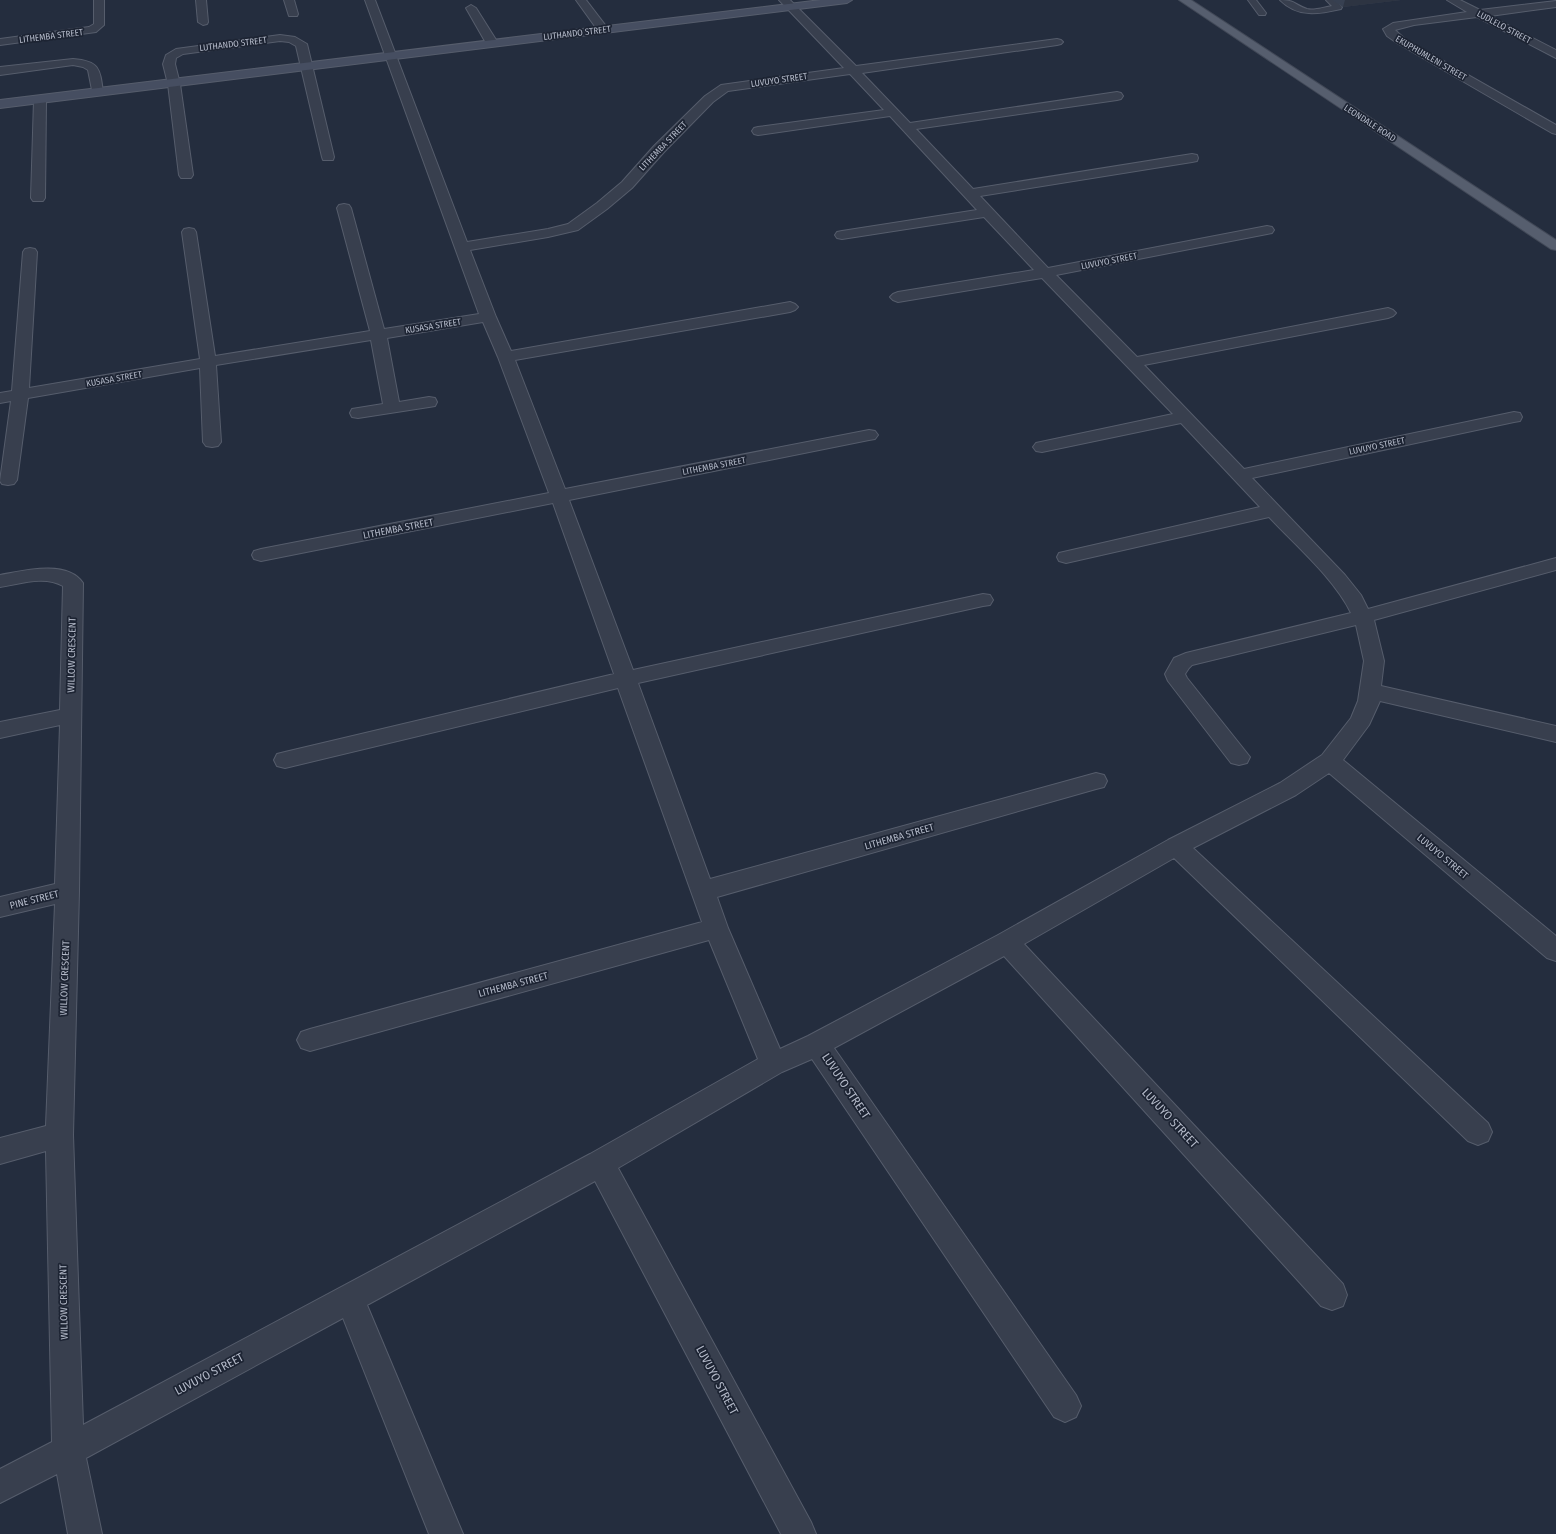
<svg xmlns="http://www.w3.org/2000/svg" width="1556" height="1534" viewBox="0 0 1556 1534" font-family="'Fira Sans Condensed',sans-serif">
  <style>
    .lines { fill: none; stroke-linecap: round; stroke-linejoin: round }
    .lane-casing { stroke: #565d6c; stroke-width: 2 }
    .street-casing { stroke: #565d6c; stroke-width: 2 }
    .secondary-casing { stroke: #565d6c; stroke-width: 2 }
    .primary-casing { stroke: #414857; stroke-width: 2 }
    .lane { fill: #383f4e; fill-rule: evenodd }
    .street { fill: #383f4e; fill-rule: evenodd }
    .secondary { fill: #464e61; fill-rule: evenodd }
    .primary { fill: #565e6e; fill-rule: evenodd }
    .wall { fill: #374051 }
    .shaded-wall { fill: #2d3442 }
    .labels { text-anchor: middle; stroke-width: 3.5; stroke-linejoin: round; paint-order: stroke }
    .far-street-label { font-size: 9px; fill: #b4bac9; stroke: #1d2433 }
    .street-label { font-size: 10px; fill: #b4bac9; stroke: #1d2433 }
    .near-street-label { font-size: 12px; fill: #b4bac9; stroke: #1d2433 }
  </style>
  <rect width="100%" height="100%" fill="#242d3e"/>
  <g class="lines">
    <defs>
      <g id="lane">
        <polygon points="1248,0 1256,0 1266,13 1265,15 1259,15"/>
        <path d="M1280 0C1295 0 1295 5 1307 9 1314 11 1325 7 1332 6L1326 0H1335L1342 7 1341 9C1319 14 1298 18 1280 0Z"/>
      </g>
      <g id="street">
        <polygon points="94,0 104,0 104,25 96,32 0,45 0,39 89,27 94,24"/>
        <polygon points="196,0 206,0 208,22 207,24 203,25 198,22"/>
        <polygon points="284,0 294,0 298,14 297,16 289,16"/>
        <path d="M365 0H375L467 242 548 229 568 224 597 203 622 182 654 146 705 96 721 85 844 68 779 0H790L856 66 1057 39 1061 40 1063 42 1061 44 1057 45 862 73 910 123 1117 92 1121 93 1123 96 1121 99 1117 100 916 129 973 189 1192 154 1197 155 1198 158 1197 161 1192 162 980 196 1048 268 1267 226 1272 227 1274 230 1272 233 1267 234 1056 275 1137 357 1388 308 1393 310 1396 313 1393 316 1388 318 1144 365 1244 469 1514 412 1520 413 1522 417 1520 421 1514 422 1252 478 1345 575 1361 595 1368 609 1556 558V570L1374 620 1384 661 1381 686 1556 726V742L1380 701 1369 725 1343 760 1556 936V961L1547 958 1329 773 1296 795 1193 848 1488 1123 1492 1132 1488 1141 1478 1145 1468 1141 1174 858 1024 944 1343 1284 1347 1295 1343 1306 1332 1310 1321 1306 1004 956 834 1048 1076 1395 1081 1406 1076 1417 1065 1422 1054 1417 812 1059 782 1072 618 1168 811 1522 816 1534H781L595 1181 367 1305 463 1534H429L343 1318 86 1458 102 1534H68L57 1474 0 1503V1469L52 1442 46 1151 0 1164V1138L46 1126 55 904 0 917V897L55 884 60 725 0 738V722L60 710 63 586C44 575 20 584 0 587V575C22 571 67 559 83 583L79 891 73 1135 83 1425 590 1154 758 1059 709 940 310 1051 301 1048 297 1040 301 1032 310 1029 702 922 618 688 285 768 277 766 274 760 277 754 285 752 614 674 553 503 261 561 254 559 252 555 254 551 261 549 549 493 498 357 483 322 387 338 399 402 429 397 435 398 437 402 435 406 429 407 358 418 352 417 350 413 352 409 383 404 371 340 216 365 221 442 218 446 212 447 206 446 203 442 200 368 28 398 17 480 14 484 8 485 2 484 0 481 11 401 0 403V393L12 391 23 252 25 249 30 248 35 249 37 252 29 388 200 359 182 232 184 229 189 228 194 229 196 232 215 356 370 331 337 208 339 205 344 204 349 205 351 208 384 329 479 314ZM850 74 884 110 758 127 754 128 752 131 754 134 758 135 890 116 977 210 842 231 837 232 835 235 837 238 842 239 984 217 1034 270 898 292 893 294 890 297 893 300 898 302 1042 278 1173 414 1036 443 1033 447 1036 451 1042 452 1181 423 1260 507 1059 553 1057 557 1059 561 1066 563 1269 517C1295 545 1334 578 1351 613L1186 653 1174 658 1165 674 1168 681 1231 763 1239 765 1247 763 1250 757 1187 678 1185 674 1189 668 1192 665 1356 625 1364 661 1358 701 1351 718 1322 755 1280 783 1168 840 998 935 808 1036 780 1049 728 928 717 897 1096 789 1104 787 1107 781 1104 775 1096 773 710 879 638 683 983 606 990 605 993 600 990 595 983 594 633 670 569 500 869 440 875 439 878 435 875 431 869 430 565 489 515 360 790 312 795 310 798 307 795 304 790 302 511 351 496 317 470 250 548 237 578 230 607 209 632 188 664 152 713 102 728 91Z"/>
        <polygon points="576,0 586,0 609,30 607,32 599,32"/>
        <polygon points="1447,0 1460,0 1480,10 1556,1 1556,7 1490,16 1556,50 1556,58 1477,17 1414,25 1395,30 1405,39 1556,125 1556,134 1552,133 1397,43 1387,36 1383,29 1393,23 1467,12"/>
        <polygon points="471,5 476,8 498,43 496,45 492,46 486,43 466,8"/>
        <polygon points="280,35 295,37 307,44 334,157 333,160 323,160 322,157 296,46 289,42 280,41 183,54 176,58 175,64 180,84 193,175 191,178 181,178 179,175 168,84 163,64 166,55 176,49"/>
        <path d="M73 59C99 61 100 68 103 92L101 95H93L88 70 83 67 73 65 0 75V67Z"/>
        <polygon points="40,96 44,97 46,100 45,198 43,201 33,201 31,198 34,100 36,97"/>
      </g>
      <polygon id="secondary" points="821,0 852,0 847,3 0,108 0,100"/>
      <polygon id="primary" points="1179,0 1191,0 1556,240 1556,250 1551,249"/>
    </defs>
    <use href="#lane" class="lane-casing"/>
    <use href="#street" class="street-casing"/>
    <use href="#secondary" class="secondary-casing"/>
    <use href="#primary" class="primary-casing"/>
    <use href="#lane" class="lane"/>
    <use href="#street" class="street"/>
    <use href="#secondary" class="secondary"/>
    <use href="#primary" class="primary"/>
  </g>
  <polygon class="wall" points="1332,0 1401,0 1343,7"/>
  <polygon class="shaded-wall" points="1345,0 1401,0 1343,7"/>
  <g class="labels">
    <g class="far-street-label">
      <text transform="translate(1504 27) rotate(28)" y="3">LUDLELO STREET</text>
      <text transform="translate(577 33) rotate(-7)" y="3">LUTHANDO STREET</text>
      <text transform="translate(51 36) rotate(-7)" y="3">LITHEMBA STREET</text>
      <text transform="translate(233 44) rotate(-7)" y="3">LUTHANDO STREET</text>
      <text transform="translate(1431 58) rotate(30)" y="3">EKUPHUMLENI STREET</text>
      <text transform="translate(779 80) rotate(-8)" y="3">LUVUYO STREET</text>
      <text transform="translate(1370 123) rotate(33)" y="3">LEONDALE ROAD</text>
      <text transform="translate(663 146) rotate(-46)" y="3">LITHEMBA STREET</text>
      <text transform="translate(1109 261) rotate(-11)" y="3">LUVUYO STREET</text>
      <text transform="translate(433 326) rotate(-9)" y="3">KUSASA STREET</text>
      <text transform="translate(114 379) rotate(-10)" y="3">KUSASA STREET</text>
      <text transform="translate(1377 446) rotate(-12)" y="3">LUVUYO STREET</text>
      <text transform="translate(714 466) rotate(-11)" y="3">LITHEMBA STREET</text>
    </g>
    <g class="street-label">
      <text transform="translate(398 528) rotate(-11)" y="4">LITHEMBA STREET</text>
      <text transform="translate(71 655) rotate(-89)" y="4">WILLOW CRESCENT</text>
      <text transform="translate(899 836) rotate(-16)" y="4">LITHEMBA STREET</text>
      <text transform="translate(1443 856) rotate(40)" y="4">LUVUYO STREET</text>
      <text transform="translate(34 899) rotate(-14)" y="4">PINE STREET</text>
      <text transform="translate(64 978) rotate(-88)" y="4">WILLOW CRESCENT</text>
      <text transform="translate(513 984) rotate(-15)" y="4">LITHEMBA STREET</text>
      <text transform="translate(63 1302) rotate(-91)" y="4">WILLOW CRESCENT</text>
    </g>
    <g class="near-street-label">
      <text transform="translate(846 1086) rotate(56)" y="4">LUVUYO STREET</text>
      <text transform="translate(1170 1118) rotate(47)" y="4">LUVUYO STREET</text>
      <text transform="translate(209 1374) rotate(-28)" y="4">LUVUYO STREET</text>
      <text transform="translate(717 1380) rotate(62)" y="4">LUVUYO STREET</text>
    </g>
  </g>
</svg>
